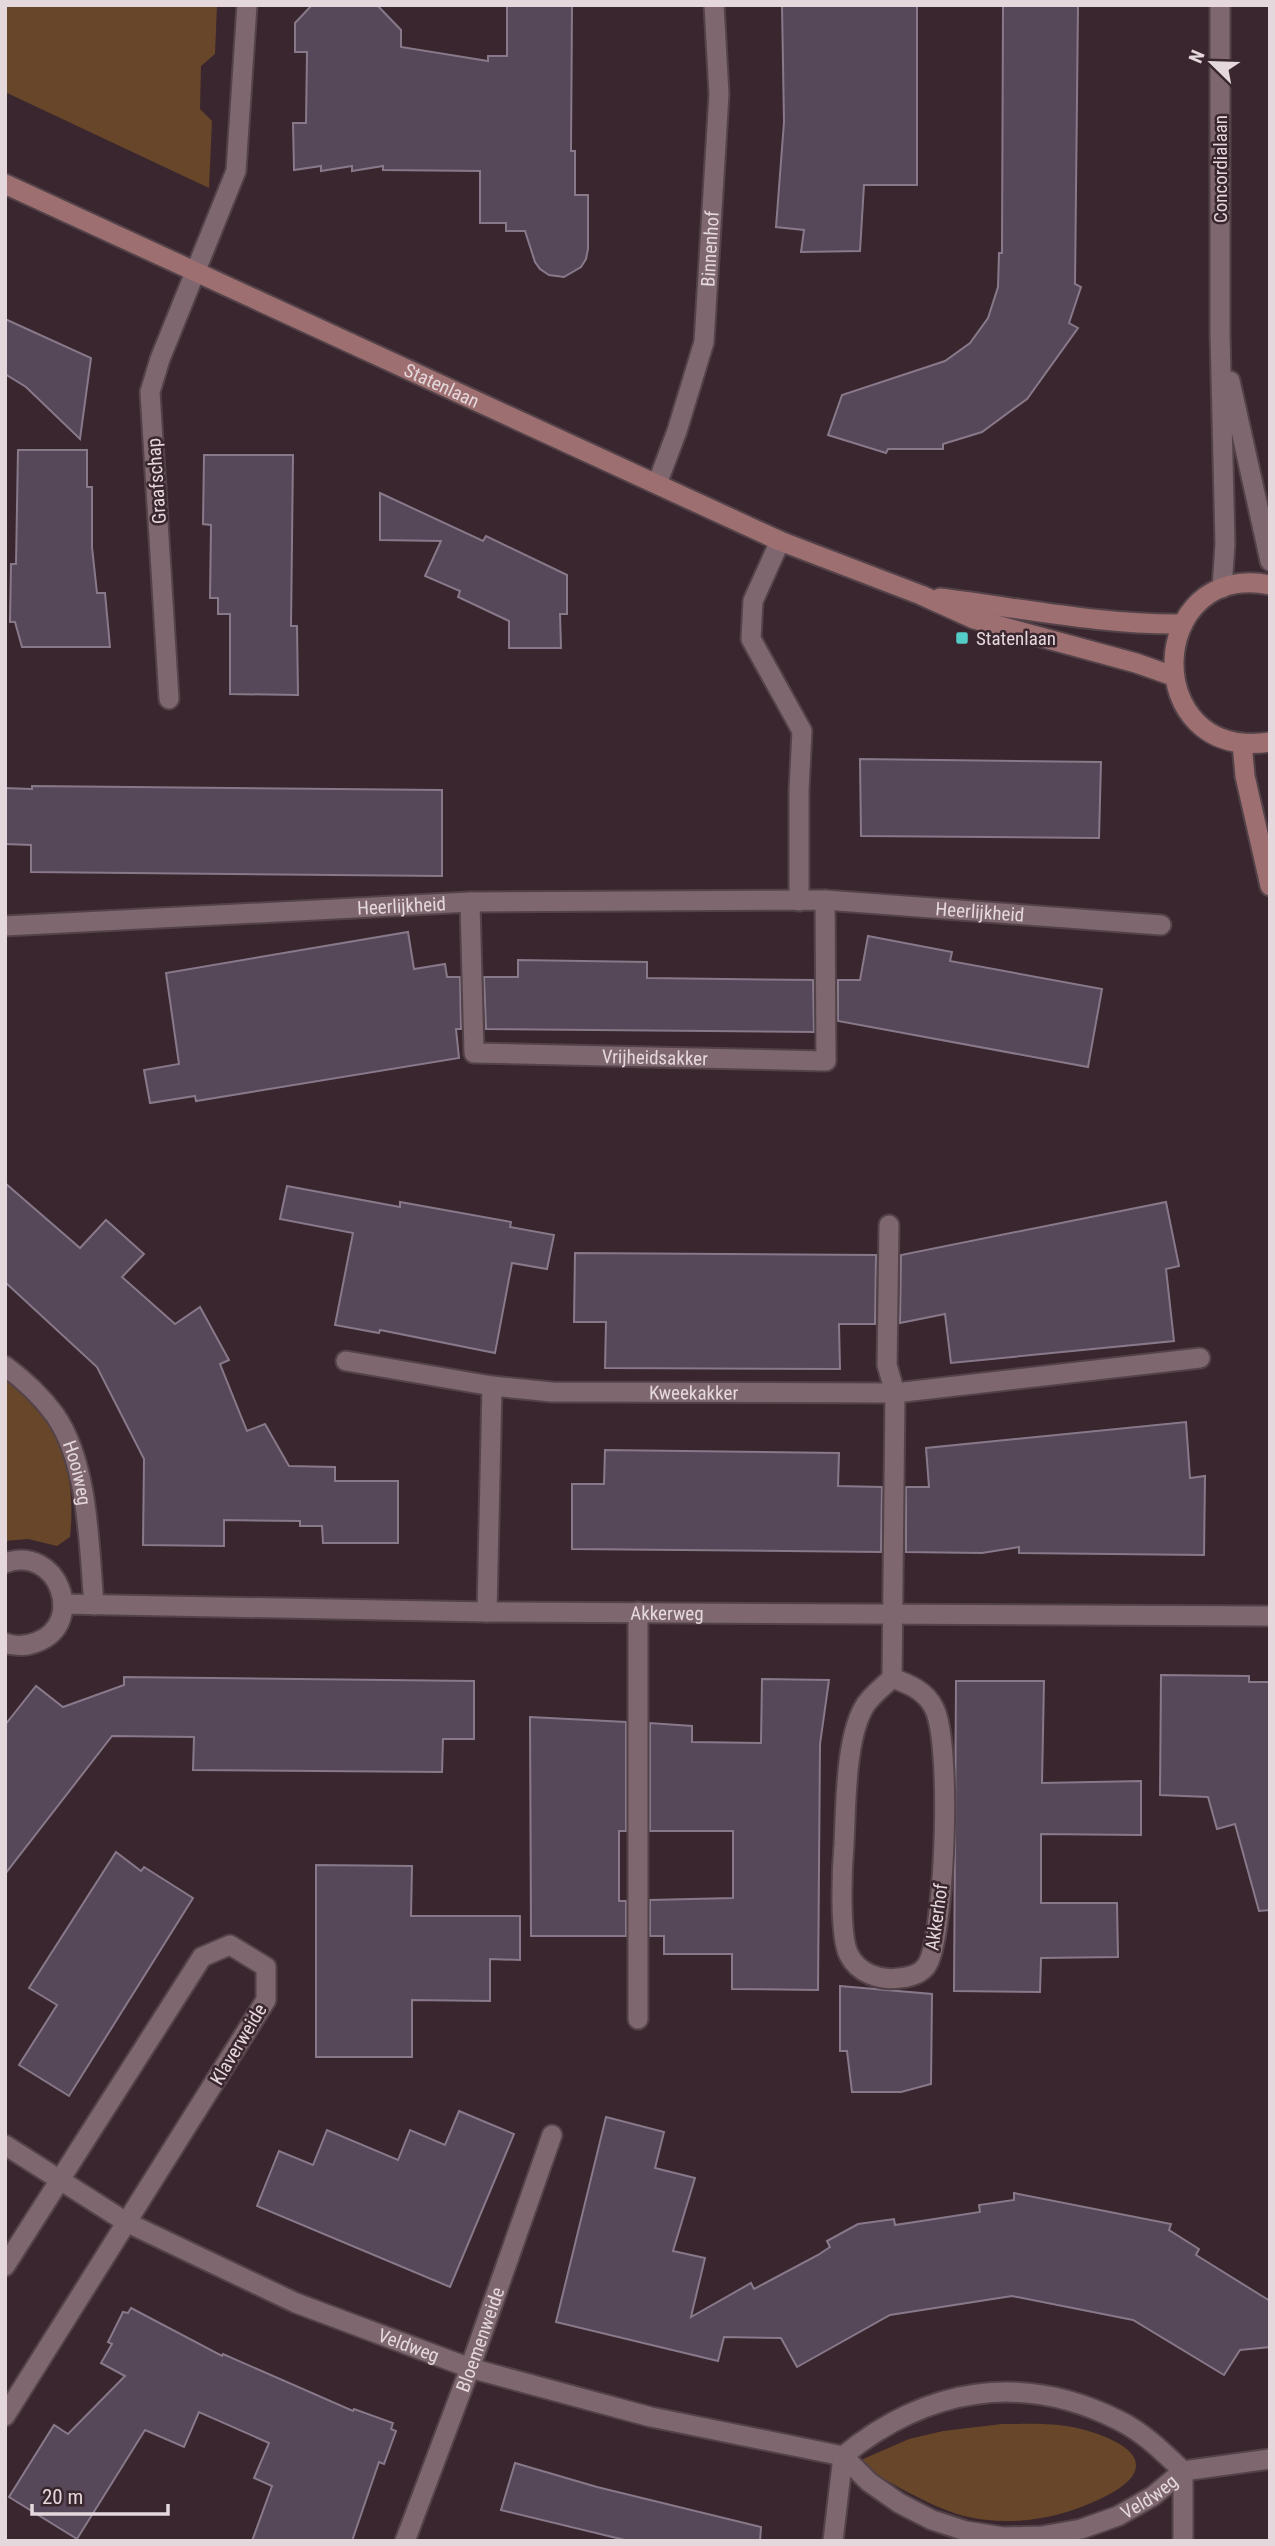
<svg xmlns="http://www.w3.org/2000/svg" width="1275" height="2546" viewBox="0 0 1275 2546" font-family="'Roboto Condensed',sans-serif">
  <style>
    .green { fill: #674629 }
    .building { fill: #564858; stroke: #88798a; stroke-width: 2 }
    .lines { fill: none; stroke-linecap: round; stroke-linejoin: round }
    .service-casing { stroke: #534349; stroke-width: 23 }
    .minor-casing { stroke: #534349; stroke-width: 23 }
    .tertiary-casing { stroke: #534349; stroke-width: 23 }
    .secondary-casing { stroke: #534349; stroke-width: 23 }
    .service { stroke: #7e676f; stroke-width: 19 }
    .minor { stroke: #7e676f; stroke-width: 19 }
    .tertiary { stroke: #7e676f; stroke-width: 19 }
    .secondary { stroke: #9d6f71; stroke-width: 19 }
    .poi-dot { fill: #54cdc8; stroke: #3a262e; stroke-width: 2.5 }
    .labels { text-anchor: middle; stroke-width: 5; stroke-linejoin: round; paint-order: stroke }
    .street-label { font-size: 19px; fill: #e5d8dc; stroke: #3a262e }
    .poi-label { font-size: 19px; fill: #e5d8dc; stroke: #3a262e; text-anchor: start }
  </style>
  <rect width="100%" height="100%" fill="#3a262e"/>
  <g class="green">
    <polygon points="5,5 217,5 215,54 201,66 200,109 212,121 209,188 5,92"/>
    <path d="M5 1378C60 1414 77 1474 70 1537L57 1546 28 1539 5 1541Z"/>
    <path d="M1002 2424C1023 2424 1045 2423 1066 2426 1083 2428 1137 2443 1136 2465 1136 2479 1119 2489 1108 2495 1065 2518 1012 2528 964 2516 927 2506 888 2480 854 2463L909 2439 943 2431Z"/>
  </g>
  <g class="building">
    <polygon points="312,5 377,5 401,30 401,47 488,61 488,56 507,56 507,5 572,5 571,151 575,151 575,195 588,195 588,249 586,259 581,267 564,277 549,275 540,269 535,262 525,231 506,231 506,223 480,223 480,171 383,170 383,166 352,171 352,166 321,171 321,166 294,170 293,123 306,123 307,52 295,52 295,23"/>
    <polygon points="782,5 917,5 917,185 864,185 860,251 801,252 804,230 776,227 784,122"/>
    <polygon points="1003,5 1078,5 1075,284 1081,287 1069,323 1078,328 1027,399 982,432 943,444 943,449 888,449 886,453 828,435 842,395 945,361 970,343 988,318 998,287 999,253 1002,253"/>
    <polygon points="5,319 91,358 80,439 26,387 5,374"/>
    <polygon points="18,450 87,450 87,487 92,487 92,547 97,593 105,593 110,647 22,647 15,622 10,622 11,564 16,564"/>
    <polygon points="204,455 293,455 291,626 297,626 298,695 230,694 230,614 218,614 218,598 210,598 211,525 203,524"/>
    <polygon points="380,493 483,541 486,536 567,575 567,614 560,614 561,648 509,648 509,621 458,597 460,591 425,576 441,541 380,540"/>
    <polygon points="860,759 1101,762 1099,838 861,836"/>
    <polygon points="32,786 442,790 442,876 31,872 31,845 5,844 5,788 32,789"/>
    <polygon points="408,932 414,969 445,964 447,977 460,977 461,1029 456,1029 459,1058 196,1101 195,1096 150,1103 144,1070 179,1064 166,973"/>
    <polygon points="868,936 952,952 950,961 1102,989 1088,1067 838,1021 838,980 860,980"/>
    <polygon points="518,960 647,962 647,978 813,980 814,1032 486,1029 484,977 518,977"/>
    <polygon points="5,1183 80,1248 106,1220 144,1254 122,1277 175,1324 200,1307 229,1360 220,1364 247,1431 265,1424 289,1466 335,1467 335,1481 398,1481 398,1543 323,1543 322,1526 300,1526 300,1521 224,1520 224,1546 143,1545 144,1459 97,1367 5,1282"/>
    <polygon points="287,1186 400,1207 400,1202 511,1222 510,1227 554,1235 547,1269 512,1263 495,1353 380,1330 379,1333 335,1325 353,1233 280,1219"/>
    <polygon points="1166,1202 1179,1266 1166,1269 1174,1341 951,1363 945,1314 900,1323 901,1255"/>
    <polygon points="575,1253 876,1255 875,1324 839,1324 840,1369 605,1368 606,1322 574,1322"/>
    <polygon points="1186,1422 1190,1478 1205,1476 1204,1555 1019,1553 1019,1547 982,1553 906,1552 906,1487 929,1487 926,1448"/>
    <polygon points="605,1450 839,1453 838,1486 882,1487 881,1552 572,1549 572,1484 604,1484"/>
    <polygon points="1161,1675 1249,1676 1249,1682 1270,1682 1270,1910 1259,1911 1235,1824 1217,1829 1208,1797 1160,1795"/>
    <polygon points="124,1677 474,1681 474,1739 443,1739 442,1772 193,1770 194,1737 112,1736 5,1874 5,1725 36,1686 63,1707 124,1685"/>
    <polygon points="762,1679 829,1680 820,1744 818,1990 732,1989 732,1954 664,1954 664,1936 650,1936 650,1900 733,1898 733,1831 650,1831 650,1723 692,1726 692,1742 761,1743"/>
    <polygon points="956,1681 1044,1681 1042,1783 1141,1781 1141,1835 1041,1834 1041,1903 1117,1903 1118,1957 1041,1958 1040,1992 954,1991"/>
    <polygon points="530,1717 626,1722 626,1831 619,1831 619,1901 626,1901 626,1936 531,1936"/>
    <polygon points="116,1852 141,1871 144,1867 193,1898 69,2096 19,2065 57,2005 29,1988"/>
    <polygon points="316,1865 412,1866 411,1916 520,1916 520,1960 490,1959 490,2001 412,2000 412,2057 316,2057"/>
    <polygon points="840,1986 932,1994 931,2084 901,2092 852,2092 847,2051 840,2051"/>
    <polygon points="459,2111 514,2134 450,2287 257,2206 279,2151 313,2165 327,2130 398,2160 410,2130 445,2145"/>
    <polygon points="606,2117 664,2132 655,2168 695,2178 673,2251 705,2258 691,2317 751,2283 754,2289 818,2255 830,2247 827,2241 858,2224 894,2219 895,2225 980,2212 979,2205 1014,2200 1014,2193 1171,2224 1169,2230 1199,2249 1196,2255 1270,2301 1270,2347 1240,2350 1224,2375 1133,2320 1012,2296 890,2315 797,2367 781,2338 724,2337 718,2361 556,2322"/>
    <polygon points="131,2308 222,2356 223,2354 353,2411 354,2409 393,2423 391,2429 396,2431 384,2464 379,2462 352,2541 252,2541 272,2486 254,2478 269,2443 199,2412 184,2447 145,2430 77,2539 9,2497 54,2425 68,2434 125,2376 101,2363 112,2344 108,2342 123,2312 128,2313"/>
    <polygon points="515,2463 597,2487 761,2527 760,2541 629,2541 501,2510"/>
  </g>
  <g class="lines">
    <defs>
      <g id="service">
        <path id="s1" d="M346 1361 492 1386 552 1392 895 1393 1200 1358"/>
        <polyline points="638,2019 638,1612"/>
      </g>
      <g id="minor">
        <path id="s2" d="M657 484 677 431 704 342 719 94 714 5"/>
        <polyline points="780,541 753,601 751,639 802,731 799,790 799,901"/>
        <polyline points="169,699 150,392 160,359 236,171 247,5"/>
        <path id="s3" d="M470 902 474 1053 826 1061 825 900"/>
        <path id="s4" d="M5 926 470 902 825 900 1161 925"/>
        <polyline points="889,1225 887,1365 895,1393 892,1678"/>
        <path id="s5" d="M5 1366C24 1380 41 1396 55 1415 89 1464 89 1548 94 1605"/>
        <path d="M5 1563C58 1544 87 1623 37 1642 27 1646 16 1647 5 1643"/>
        <path id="s6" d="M63 1604 487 1612 1270 1616"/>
        <polyline points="487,1612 492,1386"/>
        <path d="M892 1678C909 1684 926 1691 934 1708 952 1743 945 1923 929 1961 924 1973 911 1977 899 1978 880 1981 858 1973 849 1955 839 1936 842 1868 844 1844 846 1807 845 1735 866 1704 873 1694 884 1686 892 1678Z"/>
        <path id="s7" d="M5 2145 126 2222 296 2303 470 2368 651 2417 843 2456 869 2482 899 2503 932 2520 966 2531 1003 2537 1042 2536 1081 2529 1118 2516 1153 2496 1183 2471 1270 2459"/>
        <polyline points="5,2266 202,1957 230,1945 266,1967 266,2000 5,2416"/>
        <path d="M843 2456C926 2388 1022 2371 1120 2421 1144 2433 1163 2452 1183 2471"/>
        <polyline points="1183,2471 1183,2541"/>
        <path id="s8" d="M405 2541 470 2368 552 2135"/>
        <polyline points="833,2541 843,2456"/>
      </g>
      <g id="tertiary">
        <polyline points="1220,5 1220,333 1225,544 1222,588"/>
        <polyline points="1230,381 1270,561"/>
      </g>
      <g id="secondary">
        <path id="s9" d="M5 184 780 541 921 595 974 619 1136 663 1173 676"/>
        <path d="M1270 585C1146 560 1138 762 1270 742"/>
        <path d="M940 598C1021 608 1101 625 1183 624"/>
        <polyline points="1242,743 1245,776 1270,886"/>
      </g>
    </defs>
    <use href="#service" class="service-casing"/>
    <use href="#minor" class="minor-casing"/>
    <use href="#tertiary" class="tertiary-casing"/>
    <use href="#secondary" class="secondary-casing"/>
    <use href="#service" class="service"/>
    <use href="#minor" class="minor"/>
    <use href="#tertiary" class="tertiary"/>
    <use href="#secondary" class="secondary"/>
  </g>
  <rect class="poi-dot" x="955" y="631" width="14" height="14" rx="3.5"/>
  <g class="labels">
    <g class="street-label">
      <text transform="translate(1220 169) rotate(-90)" y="7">Concordialaan</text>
      <text dy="7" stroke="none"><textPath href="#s2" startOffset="243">Binnenhof</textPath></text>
      <text dy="7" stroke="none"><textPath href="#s9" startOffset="481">Statenlaan</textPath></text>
      <text transform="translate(156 481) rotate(-94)" y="7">Graafschap</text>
      <text dy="7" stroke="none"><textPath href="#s4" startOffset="397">Heerlijkheid</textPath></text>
      <text dy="7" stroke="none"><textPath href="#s4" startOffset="976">Heerlijkheid</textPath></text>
      <text dy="7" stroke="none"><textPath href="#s3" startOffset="332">Vrijheidsakker</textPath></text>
      <text dy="7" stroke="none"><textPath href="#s1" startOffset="350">Kweekakker</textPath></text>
      <text dy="7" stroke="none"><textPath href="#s5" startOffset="133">Hooiweg</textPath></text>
      <text dy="7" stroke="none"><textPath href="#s6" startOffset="604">Akkerweg</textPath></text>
      <text transform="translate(936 1917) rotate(-82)" y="7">Akkerhof</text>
      <text transform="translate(238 2044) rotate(-59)" y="7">Klaverweide</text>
      <text dy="7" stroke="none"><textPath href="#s8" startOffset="215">Bloemenweide</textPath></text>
      <text dy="7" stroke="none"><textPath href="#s7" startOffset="452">Veldweg</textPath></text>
      <text dy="7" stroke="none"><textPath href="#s7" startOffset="1239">Veldweg</textPath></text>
    </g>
    <g class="poi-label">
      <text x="976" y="645">Statenlaan</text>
    </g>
  </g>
  <rect width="1275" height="2546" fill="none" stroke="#e5d8dc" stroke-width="14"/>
  <g transform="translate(1212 63) rotate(293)" stroke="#3a262e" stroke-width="5" paint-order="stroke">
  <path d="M0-5L12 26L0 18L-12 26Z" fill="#e5d8dc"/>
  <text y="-10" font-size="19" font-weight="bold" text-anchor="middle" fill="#e5d8dc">N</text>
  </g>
  <path d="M32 2504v10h136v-10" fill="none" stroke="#e5d8dc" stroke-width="3.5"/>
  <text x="42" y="2504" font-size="21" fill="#e5d8dc" stroke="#3a262e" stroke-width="5" paint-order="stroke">20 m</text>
</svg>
